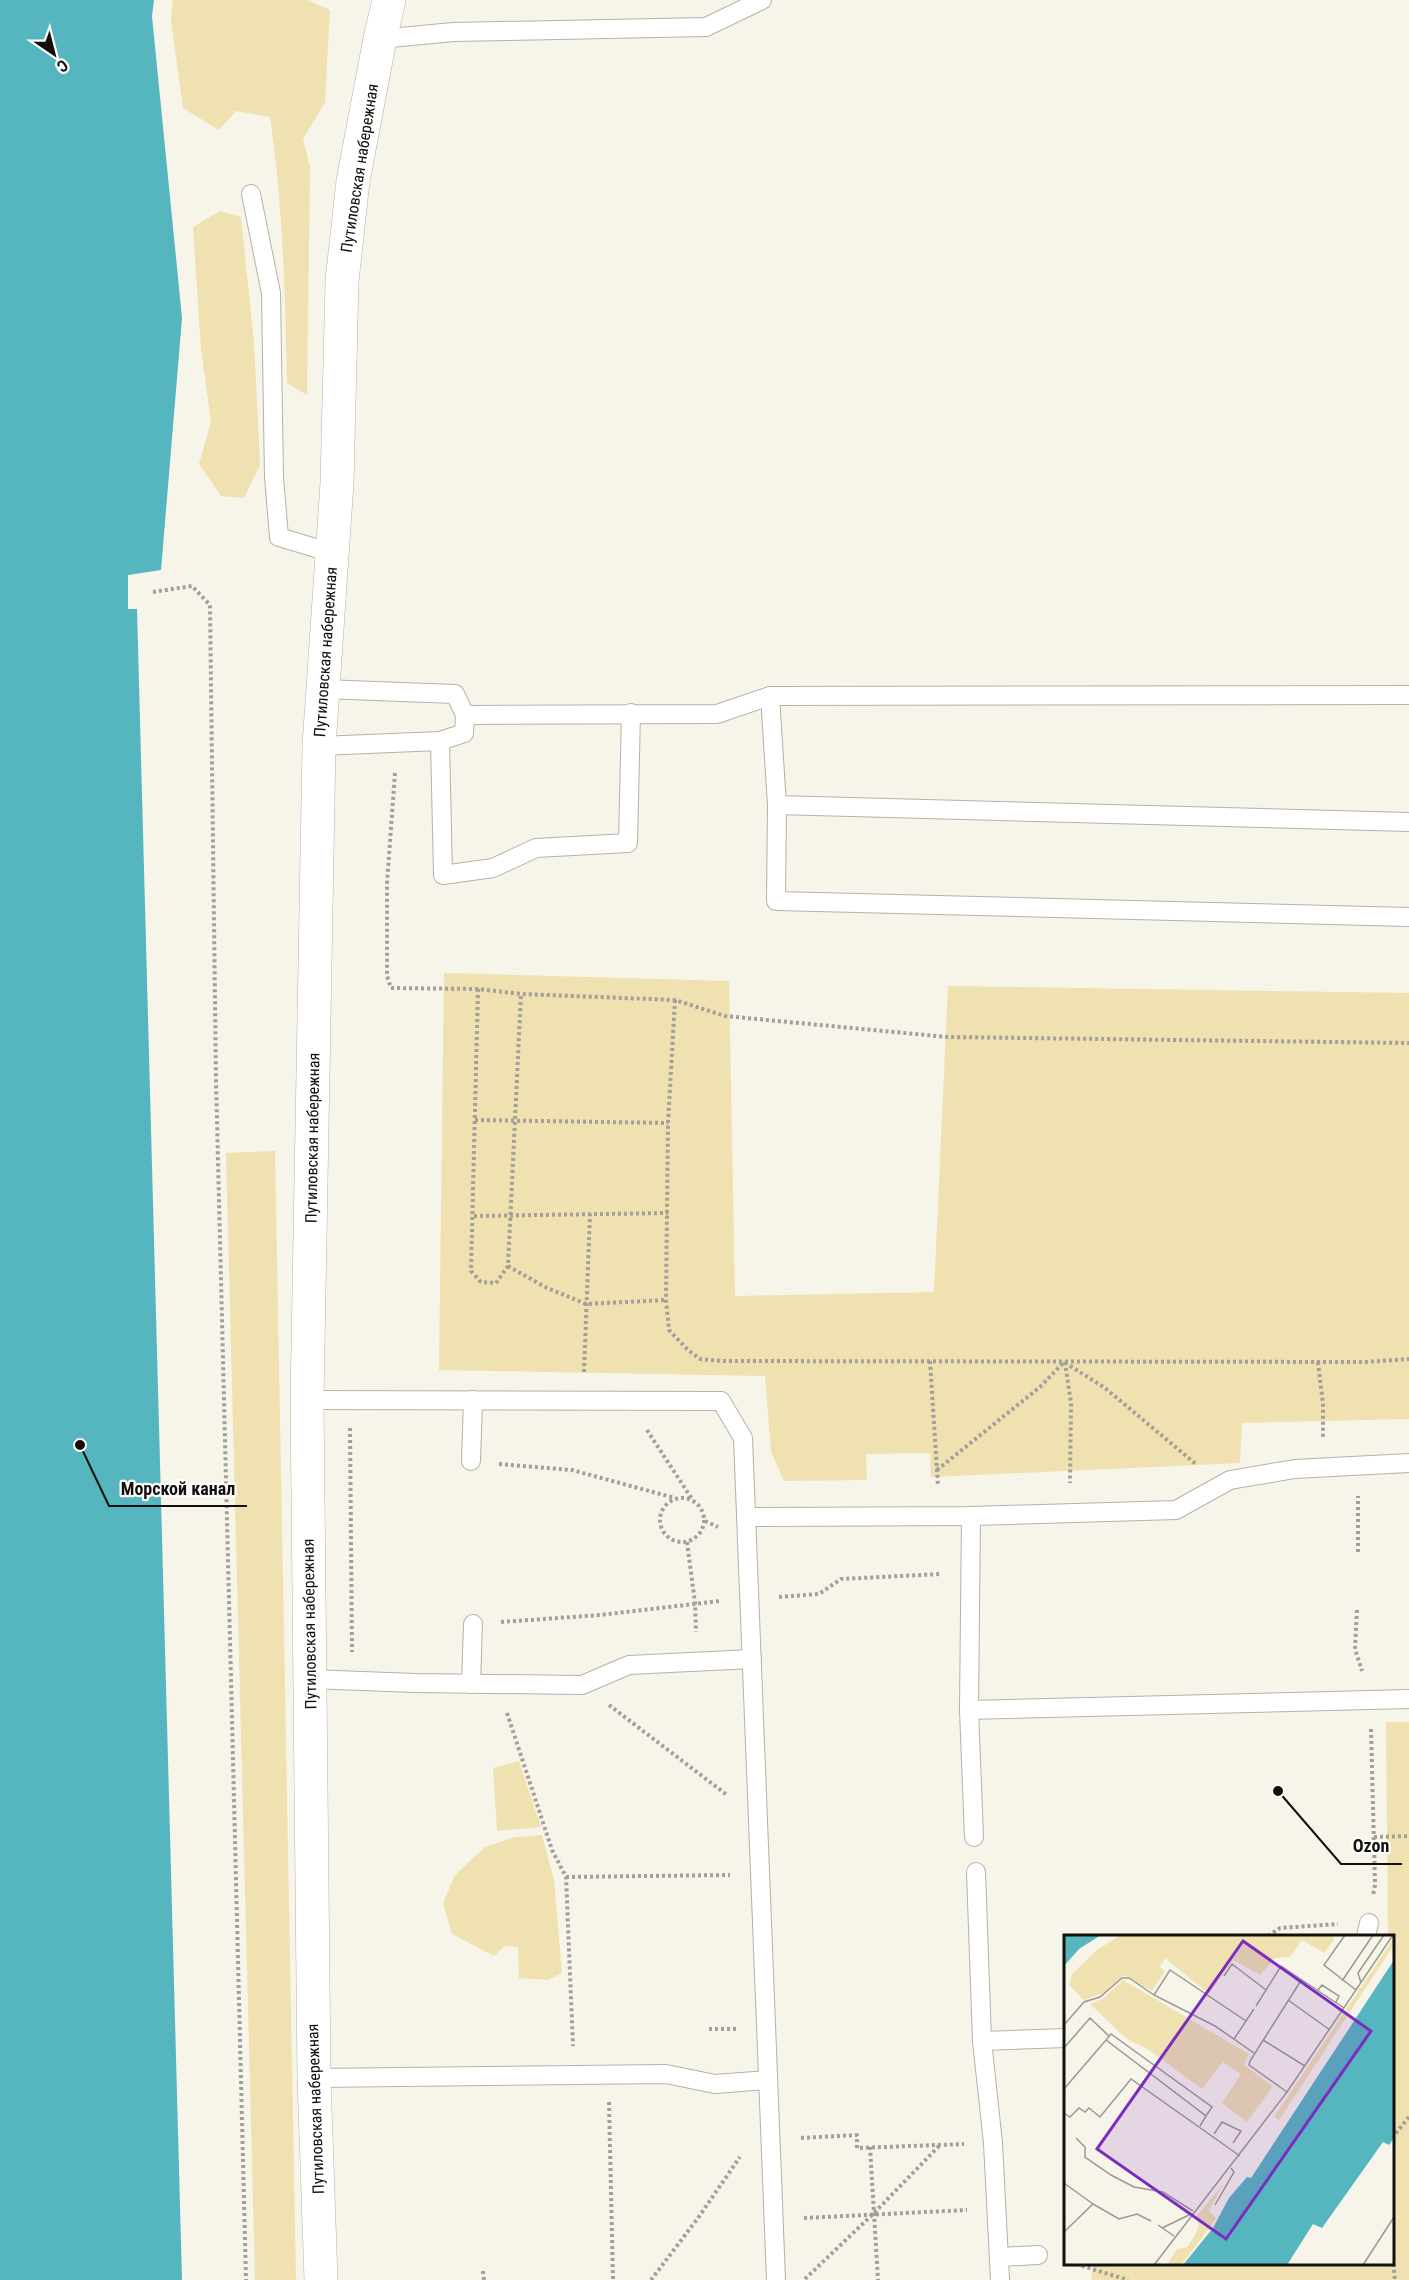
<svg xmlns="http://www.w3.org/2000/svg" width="1409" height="2280" viewBox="0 0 1409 2280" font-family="'Roboto Condensed',sans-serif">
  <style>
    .green { fill: #efe1b0 }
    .water { fill: #55b6bf }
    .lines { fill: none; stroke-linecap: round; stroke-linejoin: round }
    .lane-casing { stroke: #b5b2a7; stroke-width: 20 }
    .street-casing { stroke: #b5b2a7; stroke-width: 34 }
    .path { stroke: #a2a098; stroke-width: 4; stroke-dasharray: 3 3; stroke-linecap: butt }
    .lane { stroke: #fff; stroke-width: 18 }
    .street { stroke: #fff; stroke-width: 33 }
    .labels { text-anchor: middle; stroke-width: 4.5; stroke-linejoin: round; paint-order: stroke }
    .street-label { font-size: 16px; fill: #12100d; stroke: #fff }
    .inset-road { fill: none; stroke: #9b9991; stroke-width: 1.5 }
    .view { fill: #7b2cbf; fill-opacity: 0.15; stroke: #7b2cbf; stroke-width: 3 }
    .inset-edge { fill: none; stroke: #12100d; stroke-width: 3 }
    .leader { fill: none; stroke: #12100d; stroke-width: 2 }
    .callout-dot { fill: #12100d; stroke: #fff; stroke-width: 2 }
    .callout-label { font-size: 18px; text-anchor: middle; font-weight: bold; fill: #12100d; stroke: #fff; stroke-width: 4.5; stroke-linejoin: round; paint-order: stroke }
  </style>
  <rect width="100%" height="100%" fill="#f7f4e9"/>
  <g class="green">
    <path d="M173 0H308L330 10 325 102 303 139 310 167 307 395 287 383C285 294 283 205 270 117L236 111 219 130 183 108 171 20Z"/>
    <polygon points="220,211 241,217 254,342 260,465 244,498 221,496 199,464 211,422 201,349 193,227"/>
    <polygon points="444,973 729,981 735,1296 934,1292 948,986 1409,993 1409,1419 1242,1423 1240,1463 931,1477 930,1453 866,1454 867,1480 784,1481 771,1452 765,1376 439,1370"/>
    <polygon points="275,1151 296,2280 255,2280 226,1153"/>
    <polygon points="1386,1722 1409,1722 1409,2280 1091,2280 1093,2264 1392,2264 1392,1936 1388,1936"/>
    <polygon points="519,1761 541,1827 497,1831 493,1768"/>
    <polygon points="542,1835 554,1880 562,1973 548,1980 519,1978 518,1947 505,1946 494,1956 452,1934 443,1903 455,1875 485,1847 515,1837"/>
  </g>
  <polygon class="water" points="0,0 154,0 152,16 182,318 161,570 128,575 128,609 137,609 182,2280 0,2280"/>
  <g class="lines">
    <defs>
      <g id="lane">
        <polyline points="380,39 453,32 706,27 762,0"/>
        <polyline points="251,194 271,293 274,477 279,537 332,553"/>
        <polyline points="770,696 777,805 1409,822"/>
        <polyline points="465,715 717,714 770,696 1409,695"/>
        <polyline points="440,741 443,875 493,868 536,848 628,843 631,713"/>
        <polyline points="319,746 440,741 464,733 465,715 455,694 323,689"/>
        <polyline points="777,805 776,901 1409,917"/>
        <polyline points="307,1400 721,1401 743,1438 776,2280"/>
        <polyline points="471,1461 473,1400"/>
        <polyline points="971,1516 969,1710 974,1837"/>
        <polyline points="746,1517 971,1516 1176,1510 1230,1480 1295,1469 1409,1463"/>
        <polyline points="309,1679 415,1683 582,1685 629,1665 752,1659"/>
        <polyline points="471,1684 473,1624"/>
        <polyline points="969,1710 1409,1699"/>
        <polyline points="976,1872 982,2041 993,2143 1000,2280"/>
        <polyline points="1366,1936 1369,1923"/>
        <polyline points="982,2041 1066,2038"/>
        <polyline points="314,2078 666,2074 715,2084 768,2080"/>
        <polyline points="1000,2257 1038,2255"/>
      </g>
      <polyline id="street" points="321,2280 314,2078 307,1400 319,746 337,483 342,281 353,181 380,39 389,0"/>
    </defs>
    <use href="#lane" class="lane-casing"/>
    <use href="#street" class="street-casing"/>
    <g class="path">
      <polyline points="153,592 192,586 210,605 216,1080 246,2280"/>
      <polyline points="395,773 387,883 387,976 391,988 478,989 521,994 675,1000 725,1016 947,1037 1409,1043"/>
      <polyline points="478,989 471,1271 481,1282 496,1283 508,1266 521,994"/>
      <polyline points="675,1000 668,1123 666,1300 669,1330 688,1350 700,1359 723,1361 1365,1362 1409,1359"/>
      <polyline points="475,1120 668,1123"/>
      <polyline points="474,1216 668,1213"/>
      <polyline points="508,1266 545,1287 586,1304 666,1300"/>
      <polyline points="930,1361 938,1486"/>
      <polyline points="1065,1362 1071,1403 1070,1483"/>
      <polyline points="1318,1362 1323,1404 1323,1439"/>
      <polyline points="584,1372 590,1214"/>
      <polyline points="350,1428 352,1652"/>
      <polyline points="647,1430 692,1499"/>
      <polyline points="499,1464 572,1470 675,1498"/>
      <polyline points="937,1470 1040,1387 1064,1362 1105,1388 1197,1465"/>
      <circle cx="682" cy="1520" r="22"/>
      <polyline points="705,1521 718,1527"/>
      <polyline points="687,1542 695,1603 696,1632"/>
      <polyline points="1358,1552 1358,1496"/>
      <polyline points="779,1597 819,1594 841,1579 941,1574"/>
      <polyline points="1357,1610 1355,1649 1362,1671"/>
      <polyline points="501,1622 600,1615 720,1601"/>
      <polyline points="609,1705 727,1795"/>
      <polyline points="507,1713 552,1850 566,1877 573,2046"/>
      <polyline points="1371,1729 1375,1885 1373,1895"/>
      <polyline points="1374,1837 1409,1836"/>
      <polyline points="566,1877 730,1875"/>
      <polyline points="1268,1936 1280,1928 1338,1924"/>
      <polyline points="709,2029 739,2029"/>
      <polyline points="609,2102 613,2280"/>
      <polyline points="801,2138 857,2135 857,2148 964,2144"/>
      <polyline points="1392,2138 1409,2117"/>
      <polyline points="870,2147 878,2280"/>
      <polyline points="804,2218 967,2210"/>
      <polyline points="1392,2252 1395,2280"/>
      <polyline points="1076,2264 1128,2280"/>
      <polyline points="483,2271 484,2280"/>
      <polyline points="805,2279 874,2213 940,2145"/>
      <polyline points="651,2280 698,2218 740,2157"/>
    </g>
    <use href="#lane" class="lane"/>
    <use href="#street" class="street"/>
  </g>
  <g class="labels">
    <g class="street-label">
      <text transform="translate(359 168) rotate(-81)" y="6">Путиловская набережная</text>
      <text transform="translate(325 652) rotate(-86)" y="6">Путиловская набережная</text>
      <text transform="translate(312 1138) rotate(-89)" y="6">Путиловская набережная</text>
      <text transform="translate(309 1624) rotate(-91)" y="6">Путиловская набережная</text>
      <text transform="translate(315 2109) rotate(-92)" y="6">Путиловская набережная</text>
    </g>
  </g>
  <g transform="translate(1064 1935)">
    <rect width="330" height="330" fill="#f7f4e9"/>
    <path d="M57 0H269L270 5 260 18 238 5 226 22 211 23 196 40 169 25 145 59 101 23 96 32 101 36 88 56 60 40 39 58 20 65 5 50 8 39 33 15ZM330 3V10L215 185 210 182ZM59 45 185 119 180 130 209 151 183 187 158 168 177 139 159 127 138 154 82 113 64 105 26 69 40 63ZM159 249 145 276 152 283 147 291 117 330H103L113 314 123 312 130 302 135 291 132 282Z" fill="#efe1b0"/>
    <path d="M0 0H37L15 14 0 31ZM330 25V203L325 210 319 207 258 293 249 289 223 330H119L149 293 165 263 183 242 187 243Z" fill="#55b6bf"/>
    <path class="inset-road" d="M281 0 260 30 292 55M160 41 168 29 202 55M278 46 309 0M297 48 294 38 320 0M254 55 258 50 275 61 272 67M224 65 266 95M192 71 217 31 280 73M182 86 106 35 90 60 151 91 190 118M0 90 20 67 36 62 58 43H65L90 60M170 104 190 74M42 105 47 99 148 172 142 181M199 105 241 131M0 113 26 83 45 101M0 154 42 105 142 181 136 191M223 157 185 130 186 126 238 44M0 178 6 182 15 173 21 177 25 173 36 182 67 144 176 221M150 199 158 187 177 196 169 208M12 203 21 212V222L47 240 70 252 99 257 129 276M0 248 29 269M151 270 170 237 167 233M94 290 110 301M98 293 125 280M0 297 29 269 55 284 73 279 87 286M90 330 223 157 329 0M299 330 330 282"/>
    <path class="view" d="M179 6 307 96 162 304 33 214Z"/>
    <rect width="330" height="330" class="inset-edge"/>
  </g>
  <path class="leader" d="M80 1445L109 1506H247M1278 1791L1341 1864H1402"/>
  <g class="callout-dot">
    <circle cx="80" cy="1445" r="6"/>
    <circle cx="1278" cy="1791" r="6"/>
  </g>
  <g class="callout-label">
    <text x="178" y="1495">Морской канал</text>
    <text x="1371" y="1852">Ozon</text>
  </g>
  <g transform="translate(54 54) rotate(145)" stroke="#ffffff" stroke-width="4.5" paint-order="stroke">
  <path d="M0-4.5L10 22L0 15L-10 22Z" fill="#12100d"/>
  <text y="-9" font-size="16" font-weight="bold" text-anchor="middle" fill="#12100d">С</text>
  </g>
</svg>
